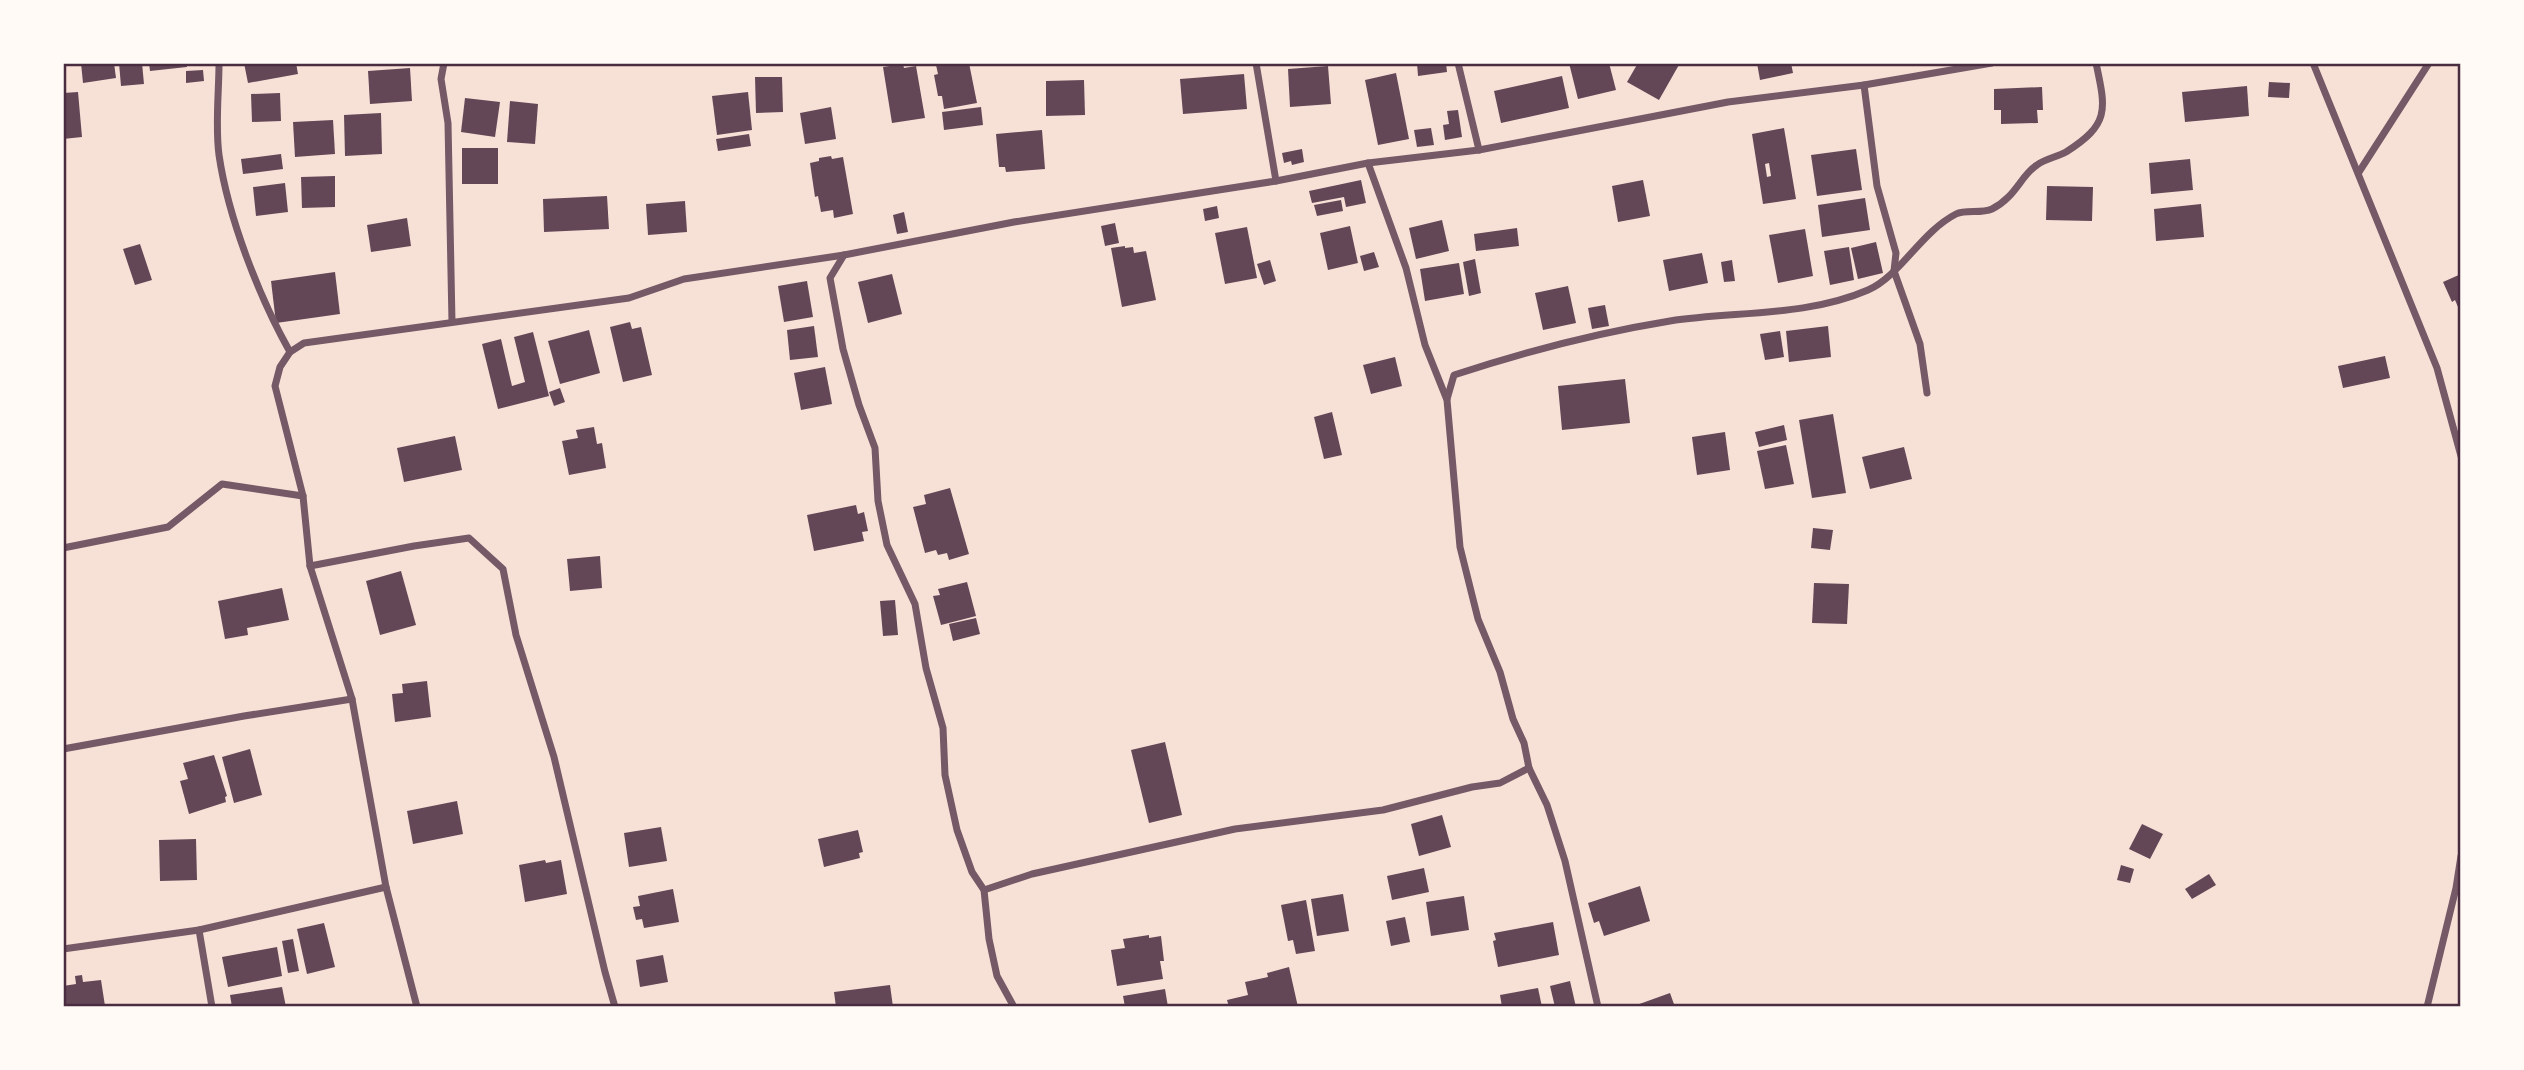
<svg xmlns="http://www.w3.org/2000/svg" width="2524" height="1070" viewBox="0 0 2524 1070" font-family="'Crimson Pro',serif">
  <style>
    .building { fill: #644757; fill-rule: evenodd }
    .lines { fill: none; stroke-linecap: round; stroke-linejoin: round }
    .minor { stroke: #755966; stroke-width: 7 }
    .neatline { fill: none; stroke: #4a2c40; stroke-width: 2.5 }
  </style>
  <rect width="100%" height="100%" fill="#f7e1d7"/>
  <g class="building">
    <polygon points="81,63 114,63 116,78 83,83"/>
    <polygon points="119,63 142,63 144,84 121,86"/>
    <polygon points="149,63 186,63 187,67 150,71"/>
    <polygon points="244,63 296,63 298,74 248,83"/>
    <polygon points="948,63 969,63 977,103 944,109 942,96 938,96 934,75 938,74 936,65"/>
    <polygon points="1417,63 1446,63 1447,72 1418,76"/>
    <polygon points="1569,63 1609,63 1616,90 1578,99"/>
    <polygon points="1638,63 1680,63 1659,100 1627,82"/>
    <polygon points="1757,63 1791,63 1793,73 1760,80"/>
    <polygon points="903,64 904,68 916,66 925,118 892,123 883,67"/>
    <polygon points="1328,66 1331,104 1290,107 1288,69"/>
    <polygon points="410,68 412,101 370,104 368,71"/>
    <polygon points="203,70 204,81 186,83 186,71"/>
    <polygon points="1396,73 1409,139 1378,145 1365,80"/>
    <polygon points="1244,74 1247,109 1183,114 1180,79"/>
    <polygon points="1562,76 1569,108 1501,123 1494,91"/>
    <polygon points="755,77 782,77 783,112 756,113"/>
    <polygon points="1084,80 1085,115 1046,116 1046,81"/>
    <polygon points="2269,82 2290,83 2289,98 2268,97"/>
    <polygon points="2247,86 2249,116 2185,122 2182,92"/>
    <polygon points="2042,87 2043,110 2037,110 2038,123 2001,124 2001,110 1994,110 1994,89"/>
    <polygon points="78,92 82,137 63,139 63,93"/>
    <polygon points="748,92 752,130 717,135 712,96"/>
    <polygon points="280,93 281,121 252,122 251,94"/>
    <polygon points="465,98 500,102 495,137 461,132"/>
    <polygon points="510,101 538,104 535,144 507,142"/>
    <polygon points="831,107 836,139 805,144 800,113"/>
    <polygon points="981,107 983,125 944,130 942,112"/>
    <polygon points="1458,110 1462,137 1445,140 1443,125 1449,124 1447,111"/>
    <polygon points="381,113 382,154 345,156 344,115"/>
    <polygon points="333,120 335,154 295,157 293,122"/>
    <polygon points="1431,128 1434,145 1417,147 1414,130"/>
    <path d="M1784 128 1796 199 1763 204 1752 134ZM1769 163 1771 176 1767 177 1765 164Z"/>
    <polygon points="1042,130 1045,169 1006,172 1005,167 999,167 996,134"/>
    <polygon points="749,134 751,146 718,151 716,139"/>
    <rect x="462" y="148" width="36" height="36"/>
    <polygon points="1302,149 1304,162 1292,165 1291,161 1284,163 1282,153"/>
    <polygon points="1856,149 1862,190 1817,196 1811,155"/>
    <polygon points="281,154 283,169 243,174 241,159"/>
    <polygon points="831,156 832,159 843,157 853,214 834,218 833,210 821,212 818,196 815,197 810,163 819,161 819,158"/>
    <polygon points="2190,159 2193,190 2151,194 2149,163"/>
    <polygon points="335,176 335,207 302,208 301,177"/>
    <polygon points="1361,180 1366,203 1346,207 1344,197 1312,203 1309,191"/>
    <polygon points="1643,180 1650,216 1618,222 1612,186"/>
    <polygon points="285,183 288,212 256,216 253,187"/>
    <polygon points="2047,186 2093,187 2092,221 2046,220"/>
    <polygon points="607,196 609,229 544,232 543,199"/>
    <polygon points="1865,198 1870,230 1822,237 1818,205"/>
    <polygon points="1341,200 1343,211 1317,216 1314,205"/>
    <polygon points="685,201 687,232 648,235 646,204"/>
    <polygon points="2201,204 2204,237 2156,241 2154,209"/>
    <polygon points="1217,206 1219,218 1205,221 1203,209"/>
    <polygon points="904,212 908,232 897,234 893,215"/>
    <polygon points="407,218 411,246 371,252 367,225"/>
    <polygon points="1442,220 1449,251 1416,259 1409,228"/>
    <polygon points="1115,223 1119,243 1105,246 1101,226"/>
    <polygon points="1350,226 1358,263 1328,270 1320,233"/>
    <polygon points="1247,227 1257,278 1225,284 1215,233"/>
    <polygon points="1517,228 1519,246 1476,251 1474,234"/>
    <polygon points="1805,229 1813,276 1778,283 1769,235"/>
    <polygon points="1876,242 1883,273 1858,279 1851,248"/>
    <polygon points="140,244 152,280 135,285 123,249"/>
    <polygon points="1125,246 1125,248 1133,247 1134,253 1146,251 1156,300 1122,307 1111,248"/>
    <polygon points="1849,247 1854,280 1830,285 1824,251"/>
    <polygon points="1374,252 1379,267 1364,271 1360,256"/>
    <polygon points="1702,253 1708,283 1669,291 1663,260"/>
    <polygon points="1475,259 1481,293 1469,296 1463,262"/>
    <polygon points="1270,260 1276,281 1264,285 1257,264"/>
    <polygon points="1732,260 1735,281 1724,282 1721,262"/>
    <polygon points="1459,263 1464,294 1425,301 1420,269"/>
    <polygon points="335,272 340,314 276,323 271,281"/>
    <polygon points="892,274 902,314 868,323 858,282"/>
    <polygon points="2461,274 2461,314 2455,300 2452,302 2443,282"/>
    <polygon points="807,281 813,317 784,322 778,286"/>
    <polygon points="1568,286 1576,323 1543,330 1535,293"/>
    <polygon points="1605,305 1609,326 1592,329 1588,308"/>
    <polygon points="630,322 632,329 641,327 652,375 623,382 610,327"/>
    <polygon points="814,326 818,357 790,360 787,330"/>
    <polygon points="1828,326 1831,357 1789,362 1786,331"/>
    <polygon points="589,330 600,373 560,384 548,341"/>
    <polygon points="1780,331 1784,357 1765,360 1760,334"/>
    <polygon points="533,332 549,396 498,409 482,344 501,339 512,386 525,382 514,337"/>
    <polygon points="2385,356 2390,378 2343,388 2338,366"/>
    <polygon points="1395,357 1402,386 1371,394 1363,365"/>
    <polygon points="825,367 832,404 801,410 794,373"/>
    <polygon points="1625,379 1630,423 1562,430 1558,386"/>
    <polygon points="560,388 565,402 554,406 549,392"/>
    <polygon points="1332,412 1342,455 1324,459 1314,417"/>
    <polygon points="1833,414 1846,493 1812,498 1799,420"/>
    <polygon points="1784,425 1787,440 1759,447 1755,432"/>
    <polygon points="594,427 597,444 602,443 606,468 569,475 562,441 578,438 576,430"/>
    <polygon points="1725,432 1730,470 1697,475 1692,437"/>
    <polygon points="455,436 462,470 404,482 397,448"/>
    <polygon points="1786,445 1794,484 1765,489 1757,451"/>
    <polygon points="1904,447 1912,479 1870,489 1862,457"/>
    <polygon points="950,488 969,554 949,560 947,553 938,555 936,550 925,553 913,507 926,504 924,495"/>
    <polygon points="856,505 858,514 864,512 868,531 862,532 864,541 814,551 807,515"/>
    <polygon points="1813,528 1833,530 1830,550 1811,548"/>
    <polygon points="600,556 602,588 570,591 567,559"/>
    <polygon points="401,571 416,625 380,635 366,581"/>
    <polygon points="967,582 976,616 941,625 933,596 940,595 938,589"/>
    <polygon points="1814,583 1849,584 1847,624 1812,623"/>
    <polygon points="282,588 289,620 247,628 248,635 225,639 218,601"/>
    <polygon points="895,600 898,635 883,636 880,601"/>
    <polygon points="976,618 980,634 953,641 949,624"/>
    <polygon points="427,681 431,717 395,722 392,694 403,693 402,684"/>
    <polygon points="1165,742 1182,815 1149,823 1131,750"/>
    <polygon points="250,749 262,795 234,803 222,757"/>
    <polygon points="214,755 227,796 225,797 226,802 189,814 180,781 188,779 183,763"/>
    <polygon points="457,801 463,834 413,844 407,811"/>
    <polygon points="1442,815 1451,847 1419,856 1411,824"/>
    <polygon points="2142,824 2163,834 2150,859 2129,849"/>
    <polygon points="661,827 667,861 629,867 624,833"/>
    <polygon points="858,830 863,852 859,853 860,858 824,867 818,839"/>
    <polygon points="196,839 197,880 160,881 159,840"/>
    <polygon points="545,860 546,863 561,860 567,894 525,902 519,865"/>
    <polygon points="2121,865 2134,869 2130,883 2117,880"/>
    <polygon points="1424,868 1429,892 1392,900 1387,876"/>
    <polygon points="2209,874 2216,885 2192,899 2185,889"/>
    <polygon points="1640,886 1650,921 1604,936 1599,921 1594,923 1588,903"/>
    <polygon points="673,889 679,922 644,928 642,919 636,920 633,907 640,906 638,896"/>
    <polygon points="1343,894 1349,931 1317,936 1311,899"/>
    <polygon points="1464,896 1469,930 1431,936 1426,902"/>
    <polygon points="1306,900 1315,951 1296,954 1293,940 1288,941 1281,905"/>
    <polygon points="1405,917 1410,942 1391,946 1386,921"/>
    <polygon points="1553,922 1559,955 1498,967 1493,941 1496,940 1494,933"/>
    <polygon points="324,923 335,967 307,974 297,929"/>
    <polygon points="1149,935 1149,938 1161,936 1164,961 1160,961 1163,979 1117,986 1111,950 1125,948 1123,939"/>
    <polygon points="293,939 299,971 288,973 282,941"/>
    <polygon points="277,947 282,976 228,987 222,957"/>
    <polygon points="663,955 668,982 640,987 636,960"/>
    <polygon points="1289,967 1298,1007 1229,1007 1227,1000 1248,995 1245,982 1268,977 1267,973"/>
    <polygon points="82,975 83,982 101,980 105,1006 63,1007 63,986 76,984 75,976"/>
    <polygon points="1570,981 1576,1007 1555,1007 1550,986"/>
    <polygon points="890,985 893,1007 836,1007 834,992"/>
    <polygon points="282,987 286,1007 232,1007 230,995"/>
    <polygon points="1538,988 1542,1007 1502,1007 1500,995"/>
    <polygon points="1165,989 1168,1007 1125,1007 1123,996"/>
    <polygon points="1670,993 1675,1007 1631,1007"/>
  </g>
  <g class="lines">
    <g class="minor">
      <path d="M219 63C219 93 215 125 219 155 228 217 259 297 290 352"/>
      <polyline points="444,63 441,79 448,123 452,322"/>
      <polyline points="1256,63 1276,181"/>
      <polyline points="1458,63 1479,150"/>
      <polyline points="2313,63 2437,368 2461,456"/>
      <polyline points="1864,85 1877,186 1896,253 1894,271 1920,344 1927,393"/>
      <polyline points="1368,163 1406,268 1425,345 1447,400 1460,547 1478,619 1500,672 1513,719 1524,743 1529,768 1547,805 1565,861 1598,1007"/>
      <polyline points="2359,172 2429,63"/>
      <polyline points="844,255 830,278 843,349 859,405 875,448 878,501 887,545 915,604 926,668 943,728 945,775 957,830 972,872 984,890 989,939 997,976 1014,1007"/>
      <path d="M1447 399 1454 375C1524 352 1596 333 1670 321 1735 311 1806 317 1868 290 1900 276 1921 232 1956 214 1966 209 1981 214 1992 209 2016 197 2021 175 2037 165 2045 159 2057 157 2066 152 2110 124 2106 110 2096 63"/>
      <polyline points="63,548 168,527 222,484 303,496"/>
      <polyline points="310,566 414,546 469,538 503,569 516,635 554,757 605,972 615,1007"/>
      <polyline points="63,749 244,716 352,699"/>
      <polyline points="984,890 1032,874 1235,829 1383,810 1472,787 1500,783 1529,768"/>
      <polyline points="199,930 212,1007"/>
      <polyline points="63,949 199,930 386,887"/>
      <polyline points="417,1007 386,887 352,699 310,566 303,496 275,386 280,367 290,352 304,343 629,298 684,279 844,255 1014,222 1276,181 1368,163 1479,150 1728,102 1864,85 1992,63"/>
      <polyline points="2427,1007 2456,888 2461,856"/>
    </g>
  </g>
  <rect width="2524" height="1070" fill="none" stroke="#fffaf5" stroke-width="130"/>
  <rect x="65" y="65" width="2394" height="940" class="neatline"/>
</svg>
